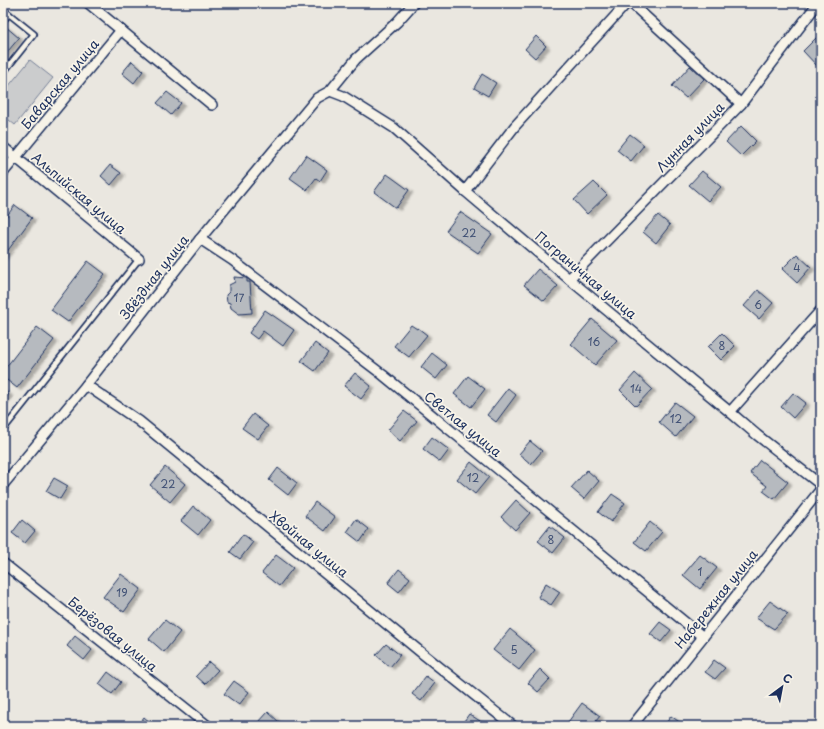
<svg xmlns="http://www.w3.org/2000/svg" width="824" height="729" viewBox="0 0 824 729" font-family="'Playpen Sans',sans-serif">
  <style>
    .green { fill: #cbcccd; stroke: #737e96 }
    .building { fill: #b6babf; stroke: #1b2f5e; filter: url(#shadow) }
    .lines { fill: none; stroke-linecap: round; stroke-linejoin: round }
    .lane-casing { stroke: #1b2f5e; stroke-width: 8 }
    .street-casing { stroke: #1b2f5e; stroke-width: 12 }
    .lane { stroke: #f7f3e8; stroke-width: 4.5 }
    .street { stroke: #f7f3e8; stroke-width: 9 }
    .labels { text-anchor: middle; stroke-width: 3.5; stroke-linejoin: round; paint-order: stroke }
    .number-label { font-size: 11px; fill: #425276 }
    .street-label { font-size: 13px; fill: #1b2f5e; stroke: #f7f3e8 }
  </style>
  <defs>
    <filter id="shadow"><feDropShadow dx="4" dy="2.5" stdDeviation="1" flood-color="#0004"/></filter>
  </defs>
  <rect width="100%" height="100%" fill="#eae7e0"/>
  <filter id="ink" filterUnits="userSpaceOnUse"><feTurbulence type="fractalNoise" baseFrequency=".025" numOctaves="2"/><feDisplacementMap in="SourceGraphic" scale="8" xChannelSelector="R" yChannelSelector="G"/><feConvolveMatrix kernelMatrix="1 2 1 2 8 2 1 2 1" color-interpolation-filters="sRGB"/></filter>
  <g filter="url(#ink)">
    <polygon class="green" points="30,60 53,78 15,125 3,115 3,93"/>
    <g class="building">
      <polygon points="5,26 19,38 3,57 3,28"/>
      <polygon points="821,33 821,64 818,67 803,51"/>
      <polygon points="536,36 546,46 535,58 525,49"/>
      <polygon points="132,61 143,71 134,83 122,73"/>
      <polygon points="690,66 704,79 686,98 672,86"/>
      <polygon points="482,74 496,83 488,96 474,88"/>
      <polygon points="167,92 181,103 171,115 157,103"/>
      <polygon points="741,126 756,141 741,156 726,142"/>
      <polygon points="630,134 644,145 631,161 617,150"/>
      <polygon points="306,155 327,170 320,181 316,178 307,190 290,178"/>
      <polygon points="110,165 121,173 111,185 101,176"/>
      <polygon points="702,171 721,187 708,201 689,185"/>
      <polygon points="387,174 409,190 396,208 374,192"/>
      <polygon points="594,182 607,195 587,214 574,200"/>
      <polygon points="15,205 32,218 3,257 3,221"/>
      <polygon points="460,212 492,234 478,253 446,231"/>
      <polygon points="658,215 670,225 656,243 643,232"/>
      <polygon points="797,254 811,267 797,283 782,269"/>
      <polygon points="88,261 105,274 68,322 51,310"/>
      <polygon points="538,269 558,286 544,301 524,285"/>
      <polygon points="234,277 247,278 247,282 250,282 252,313 239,314 231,308 230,303 227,302 226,295 229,292 229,285 235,282"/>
      <polygon points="758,290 773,303 759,319 744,306"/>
      <polygon points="265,310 294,330 283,346 263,331 257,339 249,333"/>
      <polygon points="592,319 617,340 595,365 571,344"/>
      <polygon points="411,325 417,329 418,328 427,335 409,357 394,346"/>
      <polygon points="37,327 54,340 17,388 3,377 3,371"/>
      <polygon points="722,333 735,346 721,360 708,347"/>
      <polygon points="315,343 328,353 315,371 301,361"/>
      <polygon points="432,353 447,365 436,379 421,367"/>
      <polygon points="355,373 371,386 361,399 344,386"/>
      <polygon points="635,373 652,389 636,406 620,390"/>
      <polygon points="468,376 485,389 471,407 454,394"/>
      <polygon points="508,388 516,395 496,422 487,415"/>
      <polygon points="3,389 9,394 3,402"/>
      <polygon points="793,393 806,403 793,418 781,407"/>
      <polygon points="675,402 693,416 676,437 659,422"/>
      <polygon points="404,411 417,421 400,441 388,430"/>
      <polygon points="253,414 268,426 258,439 242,428"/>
      <polygon points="432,437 449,450 440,462 423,449"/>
      <polygon points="530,441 542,451 531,464 519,454"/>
      <polygon points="760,460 788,482 774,499 763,491 767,486 750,473"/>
      <polygon points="471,462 489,477 475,494 457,479"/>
      <polygon points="165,467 185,484 170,502 150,485"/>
      <polygon points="278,468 297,483 288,495 269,480"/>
      <polygon points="587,470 599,481 584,499 571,488"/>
      <polygon points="54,478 68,486 60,499 46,491"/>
      <polygon points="612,494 625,503 611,522 598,512"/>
      <polygon points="516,500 530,513 515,530 501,517"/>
      <polygon points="315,502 335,517 325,531 305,516"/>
      <polygon points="193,506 210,520 198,535 181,521"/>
      <polygon points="356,519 369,529 360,542 347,532"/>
      <polygon points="22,520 35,531 25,543 12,533"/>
      <polygon points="650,522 662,532 646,551 634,542"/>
      <polygon points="550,526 565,538 553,553 538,541"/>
      <polygon points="243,534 253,542 240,559 230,552"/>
      <polygon points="276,555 293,568 279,586 262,573"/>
      <polygon points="700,555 717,568 700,589 683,575"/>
      <polygon points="399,569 410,578 399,592 388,583"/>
      <polygon points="121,574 141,589 124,612 103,597"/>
      <polygon points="546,583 560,592 551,605 538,597"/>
      <polygon points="770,601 788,614 774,629 756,618"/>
      <polygon points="165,620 180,632 164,652 149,639"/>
      <polygon points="660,622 671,630 661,642 650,634"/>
      <polygon points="510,629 535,650 519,670 493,650"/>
      <polygon points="75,636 92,650 84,660 67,646"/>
      <polygon points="386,644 400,655 390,667 376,655"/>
      <polygon points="714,660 725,668 715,679 705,672"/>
      <polygon points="209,662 218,670 205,684 196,676"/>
      <polygon points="540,669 550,679 538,692 528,683"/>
      <polygon points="108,672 121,682 112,694 99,684"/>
      <polygon points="426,676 435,683 421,701 412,694"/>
      <polygon points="234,681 249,692 239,705 224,694"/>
      <polygon points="582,703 600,716 592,726 574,726 568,722"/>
      <polygon points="268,712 279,722 276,726 262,726 258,723"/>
      <polygon points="469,714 480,721 477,726 464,726 462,724"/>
      <polygon points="671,716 685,726 664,726"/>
      <polygon points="144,717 151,723 149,726 132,726 134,724 137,726"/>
    </g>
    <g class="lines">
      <defs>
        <g id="lane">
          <polyline points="3,9 9,14 3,21"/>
          <polyline points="3,73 34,34 9,14"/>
          <polyline points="3,430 139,259"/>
        </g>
        <g id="street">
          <polyline points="88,3 212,105"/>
          <polyline points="631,3 741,104"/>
          <polyline points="330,91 343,96 394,128 465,191 569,279 730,412 757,435 821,485"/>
          <polyline points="3,147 139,259"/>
          <polyline points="3,173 121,30"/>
          <polyline points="465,191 515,126 627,3"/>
          <polyline points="200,239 232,260 383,375 703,637"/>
          <polyline points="569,279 741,104 818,3"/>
          <polyline points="86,385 139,421 423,654 513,726"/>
          <polyline points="730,412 821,310"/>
          <polyline points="3,485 86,385 200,239 317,98 330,91 356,59 397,22 414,3"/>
          <polyline points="3,563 208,726"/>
          <polyline points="632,726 821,489"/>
        </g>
      </defs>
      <use href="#lane" class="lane-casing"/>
      <use href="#street" class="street-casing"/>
      <use href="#lane" class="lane"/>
      <use href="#street" class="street"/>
    </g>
  </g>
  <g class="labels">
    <g class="number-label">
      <text x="469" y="237">22</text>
      <text x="797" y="272">4</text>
      <text x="239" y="302">17</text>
      <text x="758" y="309">6</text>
      <text x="594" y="346">16</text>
      <text x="722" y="350">8</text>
      <text x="636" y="393">14</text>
      <text x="676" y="423">12</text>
      <text x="473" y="482">12</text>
      <text x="168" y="488">22</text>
      <text x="551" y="544">8</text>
      <text x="700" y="576">1</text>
      <text x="122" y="597">19</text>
      <text x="514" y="654">5</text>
    </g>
    <g class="street-label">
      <text transform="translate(60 84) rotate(-50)" y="5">Баварская улица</text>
      <text transform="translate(690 137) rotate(-46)" y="5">Лунная улица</text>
      <text transform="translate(79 193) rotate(40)" y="5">Альпийская улица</text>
      <text transform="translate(586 275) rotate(40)" y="5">Пограничная улица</text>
      <text transform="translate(154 277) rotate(-52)" y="5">Звёздная улица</text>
      <text transform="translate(463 424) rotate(39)" y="5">Светлая улица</text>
      <text transform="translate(309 544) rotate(39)" y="5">Хвойная улица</text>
      <text transform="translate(716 599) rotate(-51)" y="5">Набережная улица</text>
      <text transform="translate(113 634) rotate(39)" y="5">Берёзовая улица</text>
    </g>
  </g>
  <rect width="824" height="729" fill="none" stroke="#f7f3e8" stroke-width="16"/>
  <rect x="8" y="8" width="808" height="713" fill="none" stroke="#1b2f5e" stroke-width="1.5" filter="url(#ink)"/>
  <g transform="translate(782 687) rotate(32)" stroke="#f7f3e8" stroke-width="3" paint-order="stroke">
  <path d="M0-3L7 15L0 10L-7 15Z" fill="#1b2f5e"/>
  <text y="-6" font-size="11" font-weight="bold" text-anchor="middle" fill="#1b2f5e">С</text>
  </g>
</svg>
